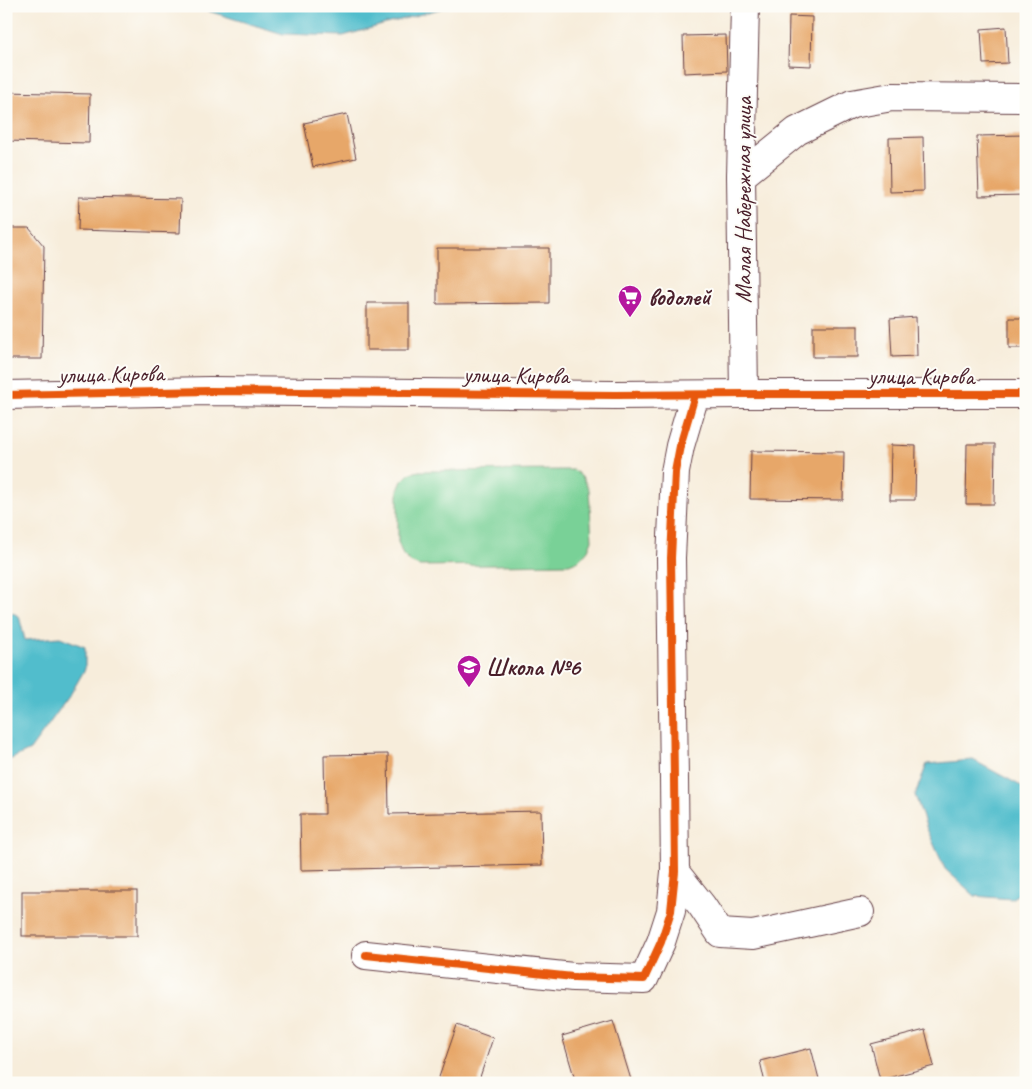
<svg xmlns="http://www.w3.org/2000/svg" width="1032" height="1089" viewBox="0 0 1032 1089" font-family="Caveat,sans-serif">
  <style>
    .green { fill: #79d197; stroke: #627861 }
    .water { fill: #51bdcc; stroke: #4e6e7c }
    .building { fill: #e7a769 }
    .lines { fill: none; stroke-linecap: round; stroke-linejoin: round }
    .minor-casing { stroke: #643e45; stroke-width: 30 }
    .minor { stroke: #fff; stroke-width: 28 }
    .cycleway-casing { stroke: #fdfcf7; stroke-width: 11 }
    .cycleway { stroke: #e8590c; stroke-width: 8 }
    .labels { text-anchor: middle; stroke-width: 4; stroke-linejoin: round; paint-order: stroke }
    .street-label { font-size: 24px; fill: #4a1f2b; stroke: #fdfcf7 }
    .poi-label { font-size: 24px; font-weight: bold; fill: #4a1f2b; stroke: #fdfcf7; text-anchor: start }
  </style>
  <rect width="100%" height="100%" fill="#fdfcf7"/>
  <filter id="ink" filterUnits="userSpaceOnUse"><feTurbulence type="fractalNoise" baseFrequency=".02" numOctaves="2"/><feDisplacementMap in="SourceGraphic" scale="10" xChannelSelector="R" yChannelSelector="G"/><feConvolveMatrix kernelMatrix="1 2 1 2 8 2 1 2 1" color-interpolation-filters="sRGB"/></filter>
  <filter id="wash" filterUnits="userSpaceOnUse"><feTurbulence type="fractalNoise" baseFrequency=".0096" numOctaves="4" result="noise"/><feDisplacementMap in="SourceGraphic" scale="20" xChannelSelector="R" yChannelSelector="G"/><feGaussianBlur stdDeviation="1.12" result="paint"/><feColorMatrix in="noise" values="0 0 0 0 0 0 0 0 0 0 0 0 0 0 0 0 0 1.4 0 .05"/><feComposite in="paint" operator="in"/></filter>
  <g filter="url(#wash)">
    <rect width="100%" height="100%" fill="#f7eddb"/>
    <polygon class="green" points="563,470 574,470 583,478 589,490 592,540 588,550 579,560 569,564 419,566 410,562 403,555 398,542 398,490 402,481 409,474 419,471"/>
    <g class="water">
      <polygon points="192,6 450,6 343,36 283,34"/>
      <polygon points="6,610 19,616 25,640 60,637 85,647 85,669 70,695 30,750 7,761"/>
      <polygon points="973,760 1023,787 1026,789 1026,889 1011,899 975,896 945,869 927,829 915,795 927,764"/>
    </g>
    <g id="blocks">
      <g class="building">
        <polygon points="789,16 812,17 811,66 788,65"/>
        <polygon points="1006,27 1008,63 983,64 981,29"/>
        <polygon points="726,35 727,71 684,73 683,36"/>
        <polygon points="6,92 90,94 89,143 6,141"/>
        <polygon points="347,114 356,158 313,167 304,123"/>
        <polygon points="1024,135 1026,195 979,196 977,136"/>
        <polygon points="923,137 924,191 890,192 889,138"/>
        <polygon points="79,197 181,199 180,233 78,230"/>
        <polygon points="6,228 29,228 44,246 42,359 6,359"/>
        <polygon points="437,248 549,248 549,303 437,304"/>
        <rect x="367" y="303" width="42" height="47"/>
        <polygon points="916,317 917,356 892,357 890,319"/>
        <rect x="1009" y="318" width="17" height="30"/>
        <rect x="813" y="326" width="45" height="31"/>
        <polygon points="967,444 995,444 994,504 966,504"/>
        <polygon points="891,445 916,446 915,500 890,500"/>
        <polygon points="751,451 844,452 843,500 750,499"/>
        <polygon points="388,754 389,814 541,811 542,865 301,870 300,814 325,814 324,755"/>
        <rect x="22" y="891" width="115" height="45"/>
        <polygon points="613,1021 632,1083 576,1083 562,1036"/>
        <polygon points="457,1025 493,1038 478,1083 437,1083"/>
        <polygon points="925,1030 934,1066 880,1080 871,1044"/>
        <polygon points="811,1048 820,1083 765,1083 760,1061"/>
      </g>
    </g>
  </g>
  <g filter="url(#ink)">
    <use href="#blocks" fill-opacity="0" stroke="#643e45" stroke-width="1"/>
    <g class="lines">
      <defs>
        <g id="minor">
          <polyline points="741,176 797,131 852,104 892,97 1026,98"/>
          <polyline points="744,394 741,176 745,6"/>
          <polyline points="6,395 210,391 615,395 744,394 1026,394"/>
          <polyline points="675,872 702,906 720,933 753,935 860,912"/>
          <polyline points="366,955 573,977 644,979 661,942 671,911 675,872 674,779 671,558 675,472 680,446 695,395"/>
        </g>
      </defs>
      <use href="#minor" class="minor-casing"/>
      <use href="#minor" class="minor"/>
      <defs>
        <g id="cycleway">
          <polyline points="6,395 210,391 615,395 744,394 1026,394"/>
          <polyline points="366,955 573,977 644,979 661,942 671,911 675,872 674,779 671,558 675,472 680,446 695,395"/>
        </g>
      </defs>
      <use href="#cycleway" class="cycleway-casing"/>
      <use href="#cycleway" class="cycleway"/>
    </g>
  </g>
  <defs>
    <symbol id="supermarket-pin" viewBox="-11 -11 22 30"><path d="M0 17L-7.5 6A9.5 9.5 0 1 1 7.5 6Z" fill="#b5179e" stroke="#fdfcf7"/><path d="M-6-5.5h2.5l.6 2H6L4.5 2H-2.5L-4.4-4H-6ZM-1.5 3.2a1.3 1.3 0 1 0 .1 0ZM3 3.2a1.3 1.3 0 1 0 .1 0Z" fill="#fff"/></symbol>
    <symbol id="school-pin" viewBox="-11 -11 22 30"><path d="M0 17L-7.5 6A9.5 9.5 0 1 1 7.5 6Z" fill="#b5179e" stroke="#fdfcf7"/><path d="M0-5L7-2L0 1L-7-2ZM-4 1L0 2.5L4 1V4Q0 6-4 4Z" fill="#fff"/></symbol>
  </defs>
  <g fill-rule="evenodd">
    <use href="#supermarket-pin" x="616" y="283" width="28" height="38"/>
    <use href="#school-pin" x="455" y="653" width="28" height="38"/>
  </g>
  <g class="labels">
    <g class="street-label">
      <text transform="translate(743 200) rotate(-90)" y="8">Малая Набережная улица</text>
      <text transform="translate(111 374) rotate(-1)" y="8">улица Кирова</text>
      <text transform="translate(516 375) rotate(1)" y="8">улица Кирова</text>
      <text x="921" y="384">улица Кирова</text>
    </g>
    <g class="poi-label">
      <text x="648" y="305">водолей</text>
      <text x="486" y="675">Школа №6</text>
    </g>
  </g>
  <rect width="1032" height="1089" fill="none" stroke="#fdfcf7" stroke-width="25"/>
</svg>
